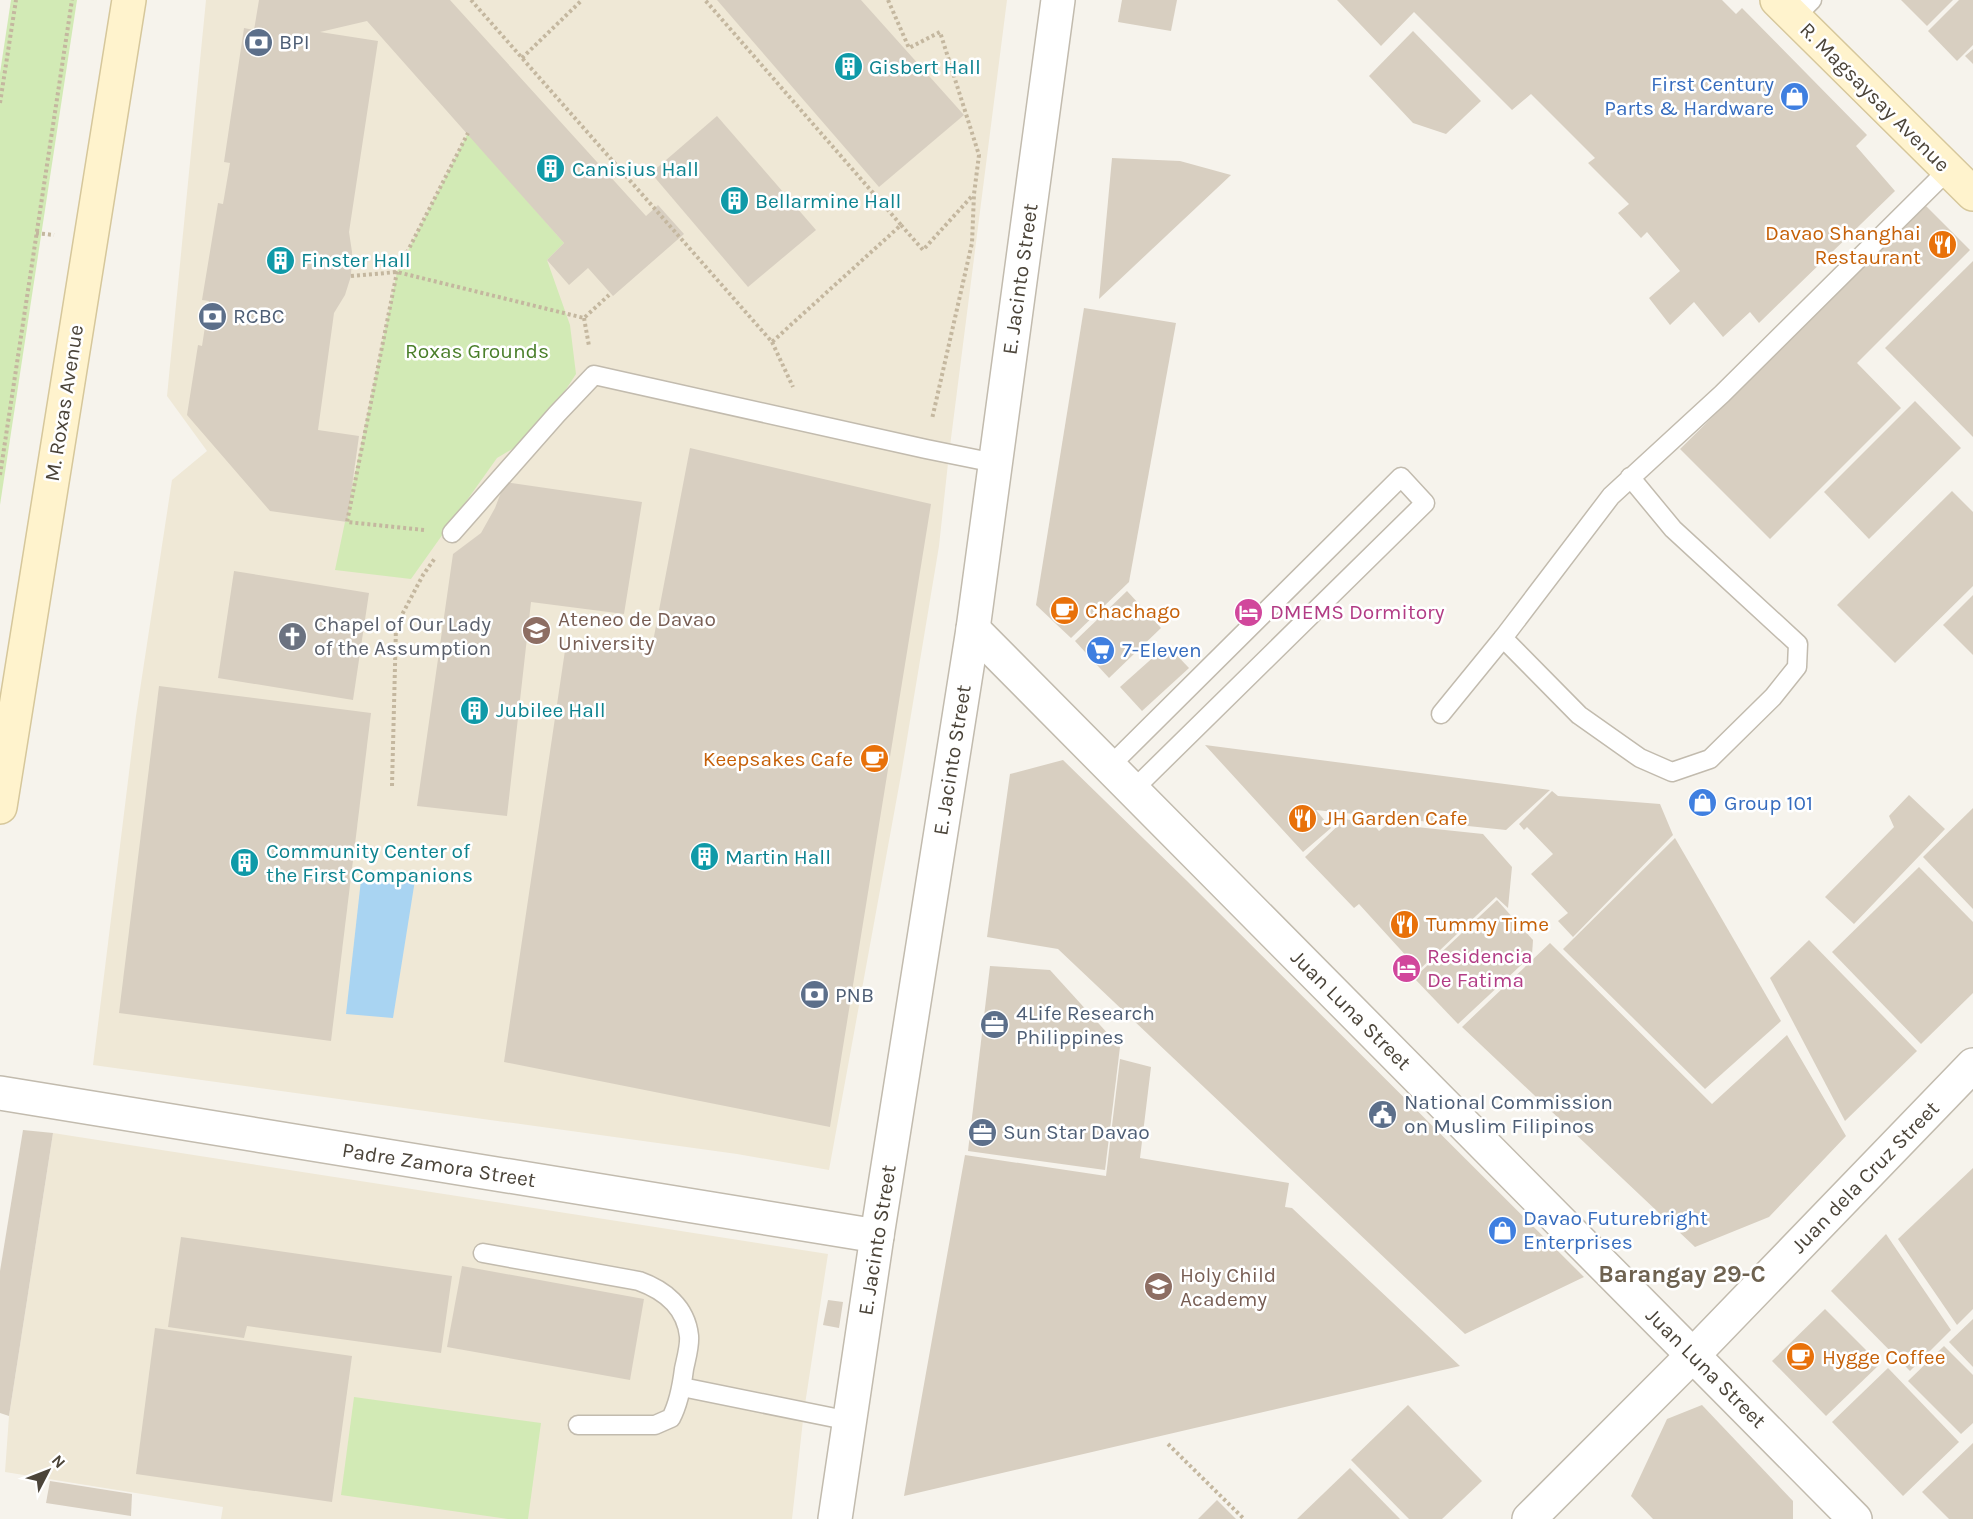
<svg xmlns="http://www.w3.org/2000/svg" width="1973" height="1519" viewBox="0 0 1973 1519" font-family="Karla,sans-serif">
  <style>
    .education { fill: #efe8d6 }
    .green { fill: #d2eab5 }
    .water { fill: #a9d4f2 }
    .building { fill: #d8cfc1 }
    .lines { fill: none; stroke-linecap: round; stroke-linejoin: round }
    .service-casing { stroke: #c2bbae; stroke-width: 21 }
    .minor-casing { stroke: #c2bbae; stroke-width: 36 }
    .tertiary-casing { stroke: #c2bbae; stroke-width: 36 }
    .secondary-casing { stroke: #d6c79b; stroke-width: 36 }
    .path { stroke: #c4b79f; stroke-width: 4; stroke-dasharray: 3 3; stroke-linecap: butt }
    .service { stroke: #fff; stroke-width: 18 }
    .minor { stroke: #fff; stroke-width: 33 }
    .tertiary { stroke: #fff; stroke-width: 33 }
    .secondary { stroke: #fff3cd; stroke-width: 33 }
    .labels { text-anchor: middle; stroke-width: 5; stroke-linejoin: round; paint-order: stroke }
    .service-label { font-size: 21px; fill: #4e5e75; stroke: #fff; text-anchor: start }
    .culture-label { font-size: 21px; fill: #0d838f; stroke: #fff; text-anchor: start }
    .shop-label { font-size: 21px; fill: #366cbe; stroke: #fff; text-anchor: start }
    .street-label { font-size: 21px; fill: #4b4439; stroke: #fff }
    .food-label { font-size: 21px; fill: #c56008; stroke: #fff; text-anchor: start }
    .park-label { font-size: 21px; fill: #4a7f2a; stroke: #fff }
    .hotel-label { font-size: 21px; fill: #b23c85; stroke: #fff; text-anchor: start }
    .education-label { font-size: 21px; fill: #785e54; stroke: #fff; text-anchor: start }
    .worship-label { font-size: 21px; fill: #5b616d; stroke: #fff; text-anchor: start }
    .quarter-label { font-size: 24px; font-weight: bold; fill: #6e6250; stroke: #fff }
  </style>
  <rect width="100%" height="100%" fill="#f6f3ec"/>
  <g class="education">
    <polygon points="206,0 1007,0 949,454 939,546 901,775 829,1170 737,1154 93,1065 136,716 172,480 207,451 167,396"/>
    <polygon points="53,1133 828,1254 804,1411 792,1519 221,1519 223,1507 5,1472 9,1416"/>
  </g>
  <g class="green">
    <polygon points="11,0 77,0 0,505 0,73"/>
    <polygon points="468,133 564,243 547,260 570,325 576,374 536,435 497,458 411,579 335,570 397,272"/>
    <polygon points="354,1397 541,1423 528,1519 508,1519 341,1495"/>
  </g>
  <polygon class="water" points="362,871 415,880 393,1018 346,1014"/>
  <g class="building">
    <polygon points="259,0 450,0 646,216 658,205 684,234 613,296 588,268 569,285 547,260 564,243 367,21 320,32 378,41 349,232 352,252 351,276 345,295 334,313 318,430 359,436 347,522 270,511 187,415 198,345 202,346 209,301 202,300 218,203 223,204 230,163 224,162 244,28 254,30"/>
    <polygon points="717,0 861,0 964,115 879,187"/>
    <polygon points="1122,0 1177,0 1171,31 1118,22"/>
    <polygon points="1337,0 1722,0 1736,14 1742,8 1867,135 1856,146 1895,191 1759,323 1750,312 1723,337 1694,302 1670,325 1649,298 1680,271 1647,232 1641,238 1618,213 1629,204 1588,163 1595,158 1531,94 1512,110 1414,12 1381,46"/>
    <polygon points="1901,0 1953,0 1927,26"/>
    <polygon points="1959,0 1973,0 1973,45 1957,61 1928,31"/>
    <polygon points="1413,31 1481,101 1446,134 1413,123 1369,76"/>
    <polygon points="1973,49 1973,64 1965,56"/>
    <polygon points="717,116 816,230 748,287 651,173"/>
    <polygon points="1112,158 1180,161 1231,175 1099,299"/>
    <polygon points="1926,206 1970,250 1857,363 1901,408 1770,539 1680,449"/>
    <polygon points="1973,261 1973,437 1885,348"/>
    <polygon points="1084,308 1176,323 1129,582 1071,638 1036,605"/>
    <polygon points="1915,401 1961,448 1869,539 1824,492"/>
    <polygon points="690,448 931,504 830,1127 504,1062 567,637 651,652"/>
    <polygon points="505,482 642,502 624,614 531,602 507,816 417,806 453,554 481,533 495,508"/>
    <polygon points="1952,491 1973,512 1973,586 1895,663 1837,605"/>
    <polygon points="234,571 369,593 353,700 218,678"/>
    <polygon points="1127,591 1161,628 1109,678 1075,641"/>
    <polygon points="1973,595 1973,655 1943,625"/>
    <polygon points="1167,645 1189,668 1142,711 1120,687"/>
    <polygon points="159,686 371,713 331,1041 119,1013"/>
    <polygon points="1205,745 1550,790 1506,830 1316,810 1331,828 1303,852"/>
    <polygon points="1063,760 1186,880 1584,1277 1465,1334 1058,949 987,937 1010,774"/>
    <polygon points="1552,791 1558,796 1660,804 1673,835 1573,937 1558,921 1568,913 1531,874 1553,854 1527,827 1524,830 1519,824"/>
    <polygon points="1909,795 1945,829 1854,924 1825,897 1894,827 1889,816"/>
    <polygon points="1973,808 1973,909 1923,857"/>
    <polygon points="1345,819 1373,824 1379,831 1388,824 1483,834 1512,867 1508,908 1496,897 1419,970 1359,904 1354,908 1305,857"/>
    <polygon points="1675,838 1781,1021 1705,1089 1563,949"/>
    <polygon points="1919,867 1973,922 1973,993 1921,1044 1832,952"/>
    <polygon points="1497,900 1533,940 1532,955 1458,1024 1414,978"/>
    <polygon points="1809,940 1917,1051 1845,1121 1770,978"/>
    <polygon points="1550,943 1712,1104 1787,1035 1846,1136 1769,1217 1695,1247 1462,1027"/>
    <polygon points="990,966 1050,970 1120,1047 1105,1170 968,1151"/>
    <polygon points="1120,1059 1151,1067 1140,1158 1289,1183 1285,1207 1292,1208 1460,1366 904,1496 965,1155 1106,1176"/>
    <polygon points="23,1130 53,1133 9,1416 0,1413 0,1271"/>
    <polygon points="1973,1168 1973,1309 1957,1325 1898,1239"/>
    <polygon points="1886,1234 1951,1330 1910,1371 1831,1291"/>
    <polygon points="181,1237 452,1276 441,1353 247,1326 244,1338 168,1327"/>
    <polygon points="462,1266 644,1299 630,1380 447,1347"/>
    <polygon points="828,1300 843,1302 839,1328 823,1325"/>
    <polygon points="1825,1309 1880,1364 1826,1416 1772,1361"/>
    <polygon points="1973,1319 1973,1367 1949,1342"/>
    <polygon points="155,1328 352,1356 332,1502 136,1474"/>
    <polygon points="1944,1346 1973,1375 1973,1423 1961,1434 1908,1381"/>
    <polygon points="1888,1368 1959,1442 1903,1496 1832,1422"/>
    <polygon points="1408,1405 1482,1481 1442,1519 1409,1519 1351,1460"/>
    <polygon points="1702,1405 1793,1501 1793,1519 1653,1519 1631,1496 1667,1419"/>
    <polygon points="1973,1443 1973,1519 1949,1519 1922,1492"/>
    <polygon points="1350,1468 1400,1519 1297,1519"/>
    <polygon points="50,1481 132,1494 131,1516 46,1503"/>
    <polygon points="1217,1500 1236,1519 1198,1519"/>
  </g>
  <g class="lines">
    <defs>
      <g id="service">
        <polyline points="1795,17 1812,0"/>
        <polyline points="1630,477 1673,529 1798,644 1797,667 1773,697 1710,759 1672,772 1640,758 1579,715 1503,638 1611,496 1722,394 1948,170"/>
        <polyline points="452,533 557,414 594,375 926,449 995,463"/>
        <polyline points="1441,714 1503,638"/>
        <polyline points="1110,766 1401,477 1425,503 1133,790"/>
        <path d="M483 1253 639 1281C664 1290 686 1307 689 1336 690 1346 686 1359 684 1369 682 1385 679 1403 671 1418L655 1425H578"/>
        <polyline points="682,1387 850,1421"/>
      </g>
      <g id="minor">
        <polyline points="973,629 1855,1519"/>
        <polyline points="0,1093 877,1236"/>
        <polyline points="1529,1519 1693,1355 1973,1065"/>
      </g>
      <polyline id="tertiary" points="835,1519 877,1236 973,629 1058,0"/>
      <g id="secondary">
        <polyline points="1777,0 1973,194"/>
        <polyline points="0,807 129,0"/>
      </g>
    </defs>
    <use href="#service" class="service-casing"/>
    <use href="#minor" class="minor-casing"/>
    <use href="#tertiary" class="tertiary-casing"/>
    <use href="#secondary" class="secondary-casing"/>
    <g class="path">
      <polyline points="471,0 772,342 901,225 705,0"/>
      <polyline points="888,0 909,48 940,32 979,155 974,194 972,243 932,419"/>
      <polyline points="522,58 582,0"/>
      <polyline points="0,103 16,0"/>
      <polyline points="901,225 923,250 973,195"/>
      <polyline points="36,233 54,235"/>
      <polyline points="351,276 397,272 584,318 609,295"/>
      <polyline points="584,318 589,346"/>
      <polyline points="772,342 793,387"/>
      <polyline points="0,475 72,0"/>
      <polyline points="424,530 347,522 397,272 468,133"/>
      <polyline points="392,786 396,626 423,575 435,558"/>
      <polyline points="1168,1444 1244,1519"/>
    </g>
    <use href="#service" class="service"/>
    <use href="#minor" class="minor"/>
    <use href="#tertiary" class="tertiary"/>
    <use href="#secondary" class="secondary"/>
  </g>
  <defs>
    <symbol id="bank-disc" viewBox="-11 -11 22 22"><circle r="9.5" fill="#5c6f8a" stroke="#fff"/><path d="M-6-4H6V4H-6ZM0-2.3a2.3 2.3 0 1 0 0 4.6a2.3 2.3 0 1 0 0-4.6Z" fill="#fff"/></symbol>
    <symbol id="building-disc" viewBox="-11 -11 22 22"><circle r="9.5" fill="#0f9aa8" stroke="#fff"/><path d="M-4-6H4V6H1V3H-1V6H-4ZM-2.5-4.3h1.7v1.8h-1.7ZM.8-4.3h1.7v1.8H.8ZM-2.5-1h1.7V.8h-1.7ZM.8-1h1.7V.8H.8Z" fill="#fff"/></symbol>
    <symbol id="shop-disc" viewBox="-11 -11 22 22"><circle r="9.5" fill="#3f7fe0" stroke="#fff"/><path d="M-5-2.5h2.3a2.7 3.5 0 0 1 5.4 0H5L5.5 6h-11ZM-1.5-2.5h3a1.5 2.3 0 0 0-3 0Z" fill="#fff"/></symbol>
    <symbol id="restaurant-disc" viewBox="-11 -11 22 22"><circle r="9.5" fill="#e8710a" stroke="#fff"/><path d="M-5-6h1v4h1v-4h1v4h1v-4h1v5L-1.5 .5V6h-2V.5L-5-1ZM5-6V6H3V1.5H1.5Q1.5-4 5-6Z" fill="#fff"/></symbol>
    <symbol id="cafe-disc" viewBox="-11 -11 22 22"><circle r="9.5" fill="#e8710a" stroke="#fff"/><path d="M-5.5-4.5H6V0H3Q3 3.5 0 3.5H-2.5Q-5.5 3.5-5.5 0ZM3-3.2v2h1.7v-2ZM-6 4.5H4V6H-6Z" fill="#fff"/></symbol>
    <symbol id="hotel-disc" viewBox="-11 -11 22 22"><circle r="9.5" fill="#d1479c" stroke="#fff"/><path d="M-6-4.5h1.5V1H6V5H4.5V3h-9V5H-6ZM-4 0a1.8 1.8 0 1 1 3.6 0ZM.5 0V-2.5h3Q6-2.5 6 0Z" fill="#fff"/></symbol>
    <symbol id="university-disc" viewBox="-11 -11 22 22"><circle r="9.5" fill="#8d6e63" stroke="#fff"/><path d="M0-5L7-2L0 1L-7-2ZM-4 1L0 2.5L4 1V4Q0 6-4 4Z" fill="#fff"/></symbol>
    <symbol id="church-disc" viewBox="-11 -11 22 22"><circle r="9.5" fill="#6b7280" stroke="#fff"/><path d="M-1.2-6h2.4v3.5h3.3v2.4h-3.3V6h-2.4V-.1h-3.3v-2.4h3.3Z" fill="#fff"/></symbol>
    <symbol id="supermarket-disc" viewBox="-11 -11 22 22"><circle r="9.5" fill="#3f7fe0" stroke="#fff"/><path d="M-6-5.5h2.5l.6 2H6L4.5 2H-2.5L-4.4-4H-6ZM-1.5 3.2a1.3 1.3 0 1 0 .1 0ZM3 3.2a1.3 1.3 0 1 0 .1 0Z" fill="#fff"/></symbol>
    <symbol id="office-disc" viewBox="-11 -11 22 22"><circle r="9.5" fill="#5c6f8a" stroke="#fff"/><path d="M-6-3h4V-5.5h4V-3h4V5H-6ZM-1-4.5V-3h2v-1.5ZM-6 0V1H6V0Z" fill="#fff"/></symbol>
    <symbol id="civic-disc" viewBox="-11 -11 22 22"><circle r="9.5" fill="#5c6f8a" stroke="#fff"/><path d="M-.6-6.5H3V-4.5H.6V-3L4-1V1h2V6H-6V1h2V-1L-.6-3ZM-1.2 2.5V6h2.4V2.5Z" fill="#fff"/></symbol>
    <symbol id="school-disc" viewBox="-11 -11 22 22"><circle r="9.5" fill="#8d6e63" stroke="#fff"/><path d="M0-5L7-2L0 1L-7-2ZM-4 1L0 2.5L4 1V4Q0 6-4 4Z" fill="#fff"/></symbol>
  </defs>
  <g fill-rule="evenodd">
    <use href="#bank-disc" x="242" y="26" width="33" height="33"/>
    <use href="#building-disc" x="832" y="50" width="33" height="33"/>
    <use href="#shop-disc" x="1778" y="80" width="33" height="33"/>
    <use href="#building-disc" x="534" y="152" width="33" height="33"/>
    <use href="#building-disc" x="718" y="184" width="33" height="33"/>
    <use href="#restaurant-disc" x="1926" y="228" width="33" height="33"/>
    <use href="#building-disc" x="264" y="244" width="33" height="33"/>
    <use href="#bank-disc" x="196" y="300" width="33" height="33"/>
    <use href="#cafe-disc" x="1048" y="594" width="33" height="33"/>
    <use href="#hotel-disc" x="1232" y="596" width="33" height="33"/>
    <use href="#university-disc" x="520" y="614" width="33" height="33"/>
    <use href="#church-disc" x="276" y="620" width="33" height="33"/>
    <use href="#supermarket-disc" x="1084" y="634" width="33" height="33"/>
    <use href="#building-disc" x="458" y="694" width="33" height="33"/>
    <use href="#cafe-disc" x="858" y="742" width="33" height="33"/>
    <use href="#shop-disc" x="1686" y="786" width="33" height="33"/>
    <use href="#restaurant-disc" x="1286" y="802" width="33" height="33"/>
    <use href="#building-disc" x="688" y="840" width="33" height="33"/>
    <use href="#building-disc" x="228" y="846" width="33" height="33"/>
    <use href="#restaurant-disc" x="1388" y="908" width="33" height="33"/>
    <use href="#hotel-disc" x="1390" y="952" width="33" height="33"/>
    <use href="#bank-disc" x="798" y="978" width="33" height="33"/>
    <use href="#office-disc" x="978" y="1008" width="33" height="33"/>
    <use href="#civic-disc" x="1366" y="1098" width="33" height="33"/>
    <use href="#office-disc" x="966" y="1116" width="33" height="33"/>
    <use href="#shop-disc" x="1486" y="1214" width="33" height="33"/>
    <use href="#school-disc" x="1142" y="1270" width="33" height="33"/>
    <use href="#cafe-disc" x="1784" y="1340" width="33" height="33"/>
  </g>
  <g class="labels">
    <g class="service-label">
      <text x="279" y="49">BPI</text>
      <text x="233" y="323">RCBC</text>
      <text x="835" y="1002">PNB</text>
      <text x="1016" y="1020">4Life Research<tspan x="1016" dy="24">Philippines</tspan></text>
      <text x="1404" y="1109">National Commission<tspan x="1404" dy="24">on Muslim Filipinos</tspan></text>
      <text x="1003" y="1139">Sun Star Davao</text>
    </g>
    <g class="culture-label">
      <text x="869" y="74">Gisbert Hall</text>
      <text x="572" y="176">Canisius Hall</text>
      <text x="755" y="208">Bellarmine Hall</text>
      <text x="301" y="267">Finster Hall</text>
      <text x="496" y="717">Jubilee Hall</text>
      <text x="266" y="858">Community Center of<tspan x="266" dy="24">the First Companions</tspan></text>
      <text x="725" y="864">Martin Hall</text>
    </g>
    <g class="shop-label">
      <text x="1774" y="91" text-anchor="end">First Century<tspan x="1774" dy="24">Parts &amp; Hardware</tspan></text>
      <text x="1122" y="657">7-Eleven</text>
      <text x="1724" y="810">Group 101</text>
      <text x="1523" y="1225">Davao Futurebright<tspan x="1523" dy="24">Enterprises</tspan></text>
    </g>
    <g class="street-label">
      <text transform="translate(1875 97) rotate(45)" y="7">R. Magsaysay Avenue</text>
      <text transform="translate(1020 279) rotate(-82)" y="7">E. Jacinto Street</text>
      <text transform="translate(64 403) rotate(-81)" y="7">M. Roxas Avenue</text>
      <text transform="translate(952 760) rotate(-81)" y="7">E. Jacinto Street</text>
      <text transform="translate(1351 1010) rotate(45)" y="7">Juan Luna Street</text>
      <text transform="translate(439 1165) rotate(9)" y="7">Padre Zamora Street</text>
      <text transform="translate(1865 1177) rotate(-46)" y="7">Juan dela Cruz Street</text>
      <text transform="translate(877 1240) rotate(-81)" y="7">E. Jacinto Street</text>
      <text transform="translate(1706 1368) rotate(45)" y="7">Juan Luna Street</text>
    </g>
    <g class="food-label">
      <text x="1921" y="240" text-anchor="end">Davao Shanghai<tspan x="1921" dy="24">Restaurant</tspan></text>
      <text x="1085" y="618">Chachago</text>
      <text x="853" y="766" text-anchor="end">Keepsakes Cafe</text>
      <text x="1324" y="825">JH Garden Cafe</text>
      <text x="1426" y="931">Tummy Time</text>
      <text x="1822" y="1364">Hygge Coffee</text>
    </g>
    <g class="park-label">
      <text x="477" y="358">Roxas Grounds</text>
    </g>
    <g class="hotel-label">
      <text x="1270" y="619">DMEMS Dormitory</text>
      <text x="1427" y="963">Residencia<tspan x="1427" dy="24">De Fatima</tspan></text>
    </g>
    <g class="education-label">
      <text x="558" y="626">Ateneo de Davao<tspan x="558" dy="24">University</tspan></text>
      <text x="1180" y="1282">Holy Child<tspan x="1180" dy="24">Academy</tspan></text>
    </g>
    <g class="worship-label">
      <text x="314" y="631">Chapel of Our Lady<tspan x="314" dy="24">of the Assumption</tspan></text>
    </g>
    <g class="quarter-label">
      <text x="1682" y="1282">Barangay 29-C</text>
    </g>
  </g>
  <g transform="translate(48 1471) rotate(48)" stroke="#ffffff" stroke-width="4.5" paint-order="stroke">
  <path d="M0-4.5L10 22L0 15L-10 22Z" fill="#4b4439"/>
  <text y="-9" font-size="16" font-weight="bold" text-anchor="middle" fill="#4b4439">N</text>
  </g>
</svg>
